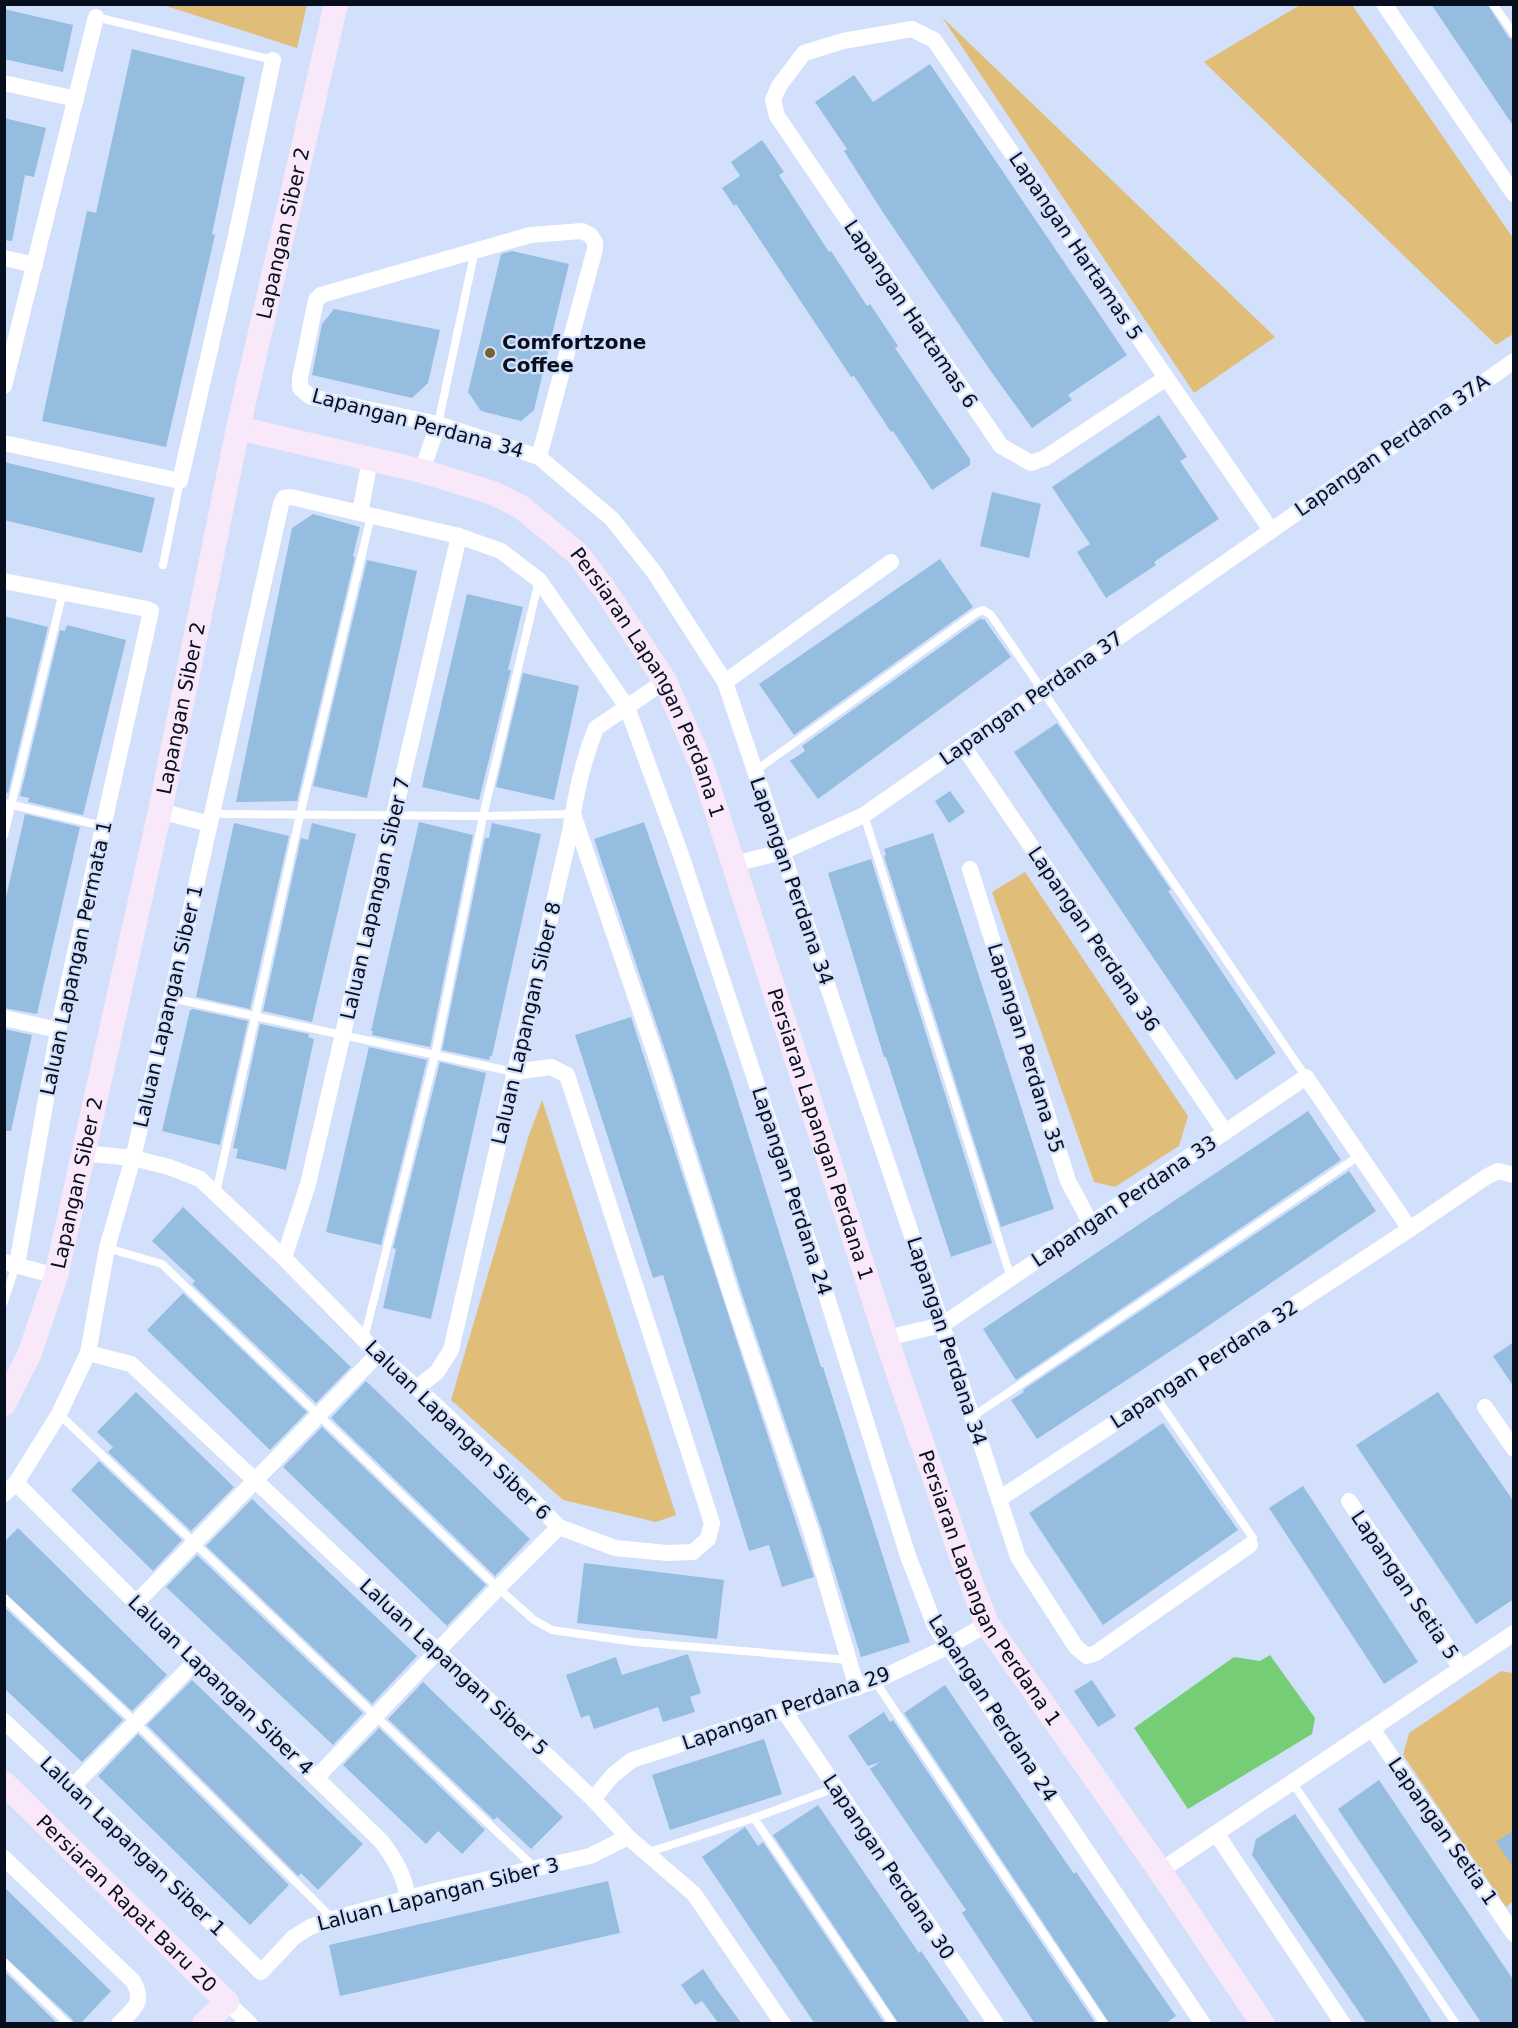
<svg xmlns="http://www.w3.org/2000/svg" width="1518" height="2028" viewBox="0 0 1518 2028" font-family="'DejaVu Sans',sans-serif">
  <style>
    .green { fill: #e0be79 }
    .water { fill: #75cd76 }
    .building { fill: #94bde0 }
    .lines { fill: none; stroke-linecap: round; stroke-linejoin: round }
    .lane { stroke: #fff; stroke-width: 8 }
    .street { stroke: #fff; stroke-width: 16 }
    .secondary { stroke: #f8e8f9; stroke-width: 24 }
    .poi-dot { fill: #776031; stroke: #d2e0fb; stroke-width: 2 }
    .labels { text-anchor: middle; stroke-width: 4.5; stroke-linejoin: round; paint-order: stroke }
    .street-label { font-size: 20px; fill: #070e1d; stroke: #d2e0fb }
    .poi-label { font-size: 20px; font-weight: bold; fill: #070e1d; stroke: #d2e0fb; text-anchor: start }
  </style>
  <rect width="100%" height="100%" fill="#d2e0fb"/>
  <g class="green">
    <polygon points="163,5 307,5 297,48"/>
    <polygon points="1300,5 1352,5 1513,238 1513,334 1496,345 1204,62"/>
    <polygon points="942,17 1275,337 1194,393"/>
    <polygon points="1025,872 1188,1116 1179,1146 1115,1187 1094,1182 992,892"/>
    <polygon points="542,1100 676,1515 656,1522 563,1500 451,1400 528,1138"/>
    <polygon points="1501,1671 1513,1673 1513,1901 1506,1907 1403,1755 1409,1733"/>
  </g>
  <polygon class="water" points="1270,1655 1315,1718 1312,1734 1188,1809 1134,1728 1234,1657 1260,1661"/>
  <g class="building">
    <polygon points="1431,4 1487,4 1509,38 1514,40 1514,127"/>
    <polygon points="4,9 73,25 63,72 4,59"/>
    <polygon points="132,49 245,77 212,234 215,235 166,447 42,421 87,211 96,213"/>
    <polygon points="930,64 1127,355 1068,395 1072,400 1032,428 990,370 882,211 844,151 847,149 815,102 854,75 873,102"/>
    <polygon points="4,118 46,128 34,177 25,175 12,241 4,240"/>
    <polygon points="762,140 784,172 779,175 829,252 831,251 867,306 870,304 898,346 895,348 970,459 970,465 932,490 893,431 891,432 854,376 851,377 736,204 734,206 722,188 740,176 731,162"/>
    <polygon points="512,251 569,264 534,410 521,421 481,411 468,392 501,254"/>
    <polygon points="334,309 440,330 428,383 412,398 312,375 322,324"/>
    <polygon points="1159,415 1187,457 1180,461 1219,519 1154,562 1156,565 1106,598 1077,552 1090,544 1052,487"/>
    <polygon points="4,462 155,498 142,553 4,520"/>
    <polygon points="992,492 1041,504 1029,558 980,546"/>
    <polygon points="313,514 360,527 353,556 355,557 297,801 236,802 292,528"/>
    <polygon points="940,559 973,607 794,735 759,684"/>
    <polygon points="367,560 417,571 367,798 313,786"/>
    <polygon points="467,594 523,607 508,670 511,670 479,800 422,787"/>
    <polygon points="4,616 48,627 8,793 4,792"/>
    <polygon points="981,618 982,620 984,619 1011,657 818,799 790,761 805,751 802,746"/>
    <polygon points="67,625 126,640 83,815 28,802 29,798 20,796 60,630 65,631"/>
    <polygon points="523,673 579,686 554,800 496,787"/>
    <polygon points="1057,723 1171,890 1168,891 1276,1053 1236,1080 1014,752"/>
    <polygon points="950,791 965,812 949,823 935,801"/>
    <polygon points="25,814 80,827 37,1014 4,1008 4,906"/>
    <polygon points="419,822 473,835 430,1047 372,1035 373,1031 371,1031"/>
    <polygon points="644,822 728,1069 821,1367 823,1367 910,1642 861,1657 821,1528 742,1294 669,1062 594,839"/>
    <polygon points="234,823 289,836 250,1009 196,997"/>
    <polygon points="312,823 356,834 312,1022 263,1011 301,838 308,840"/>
    <polygon points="492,823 541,834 492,1056 490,1056 489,1060 442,1050 485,838 489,838"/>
    <polygon points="933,833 1054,1209 1001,1227 884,856 886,855 884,849"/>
    <polygon points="871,859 992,1243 951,1257 886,1057 884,1057 828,873"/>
    <polygon points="193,1009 248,1021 220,1145 162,1131 190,1010"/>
    <polygon points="631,1017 814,1577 782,1587 769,1545 749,1551 663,1275 653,1278 575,1035"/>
    <polygon points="260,1024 309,1034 308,1037 314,1039 286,1170 236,1158 238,1149 233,1148"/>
    <polygon points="4,1029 32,1035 11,1131 4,1131"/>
    <polygon points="369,1047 427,1060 381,1245 326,1232"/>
    <polygon points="440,1062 486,1073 431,1319 383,1308 396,1249 393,1248"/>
    <polygon points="1308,1111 1341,1160 1016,1380 983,1329"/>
    <polygon points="1349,1171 1376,1211 1195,1335 1037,1439 1011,1400 1024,1392 1023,1390"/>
    <polygon points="183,1207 351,1367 316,1403 192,1284 195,1281 152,1241"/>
    <polygon points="183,1293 307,1412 270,1450 147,1330"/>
    <polygon points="1514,1342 1514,1387 1493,1356"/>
    <polygon points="366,1381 530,1539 495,1576 331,1418"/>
    <polygon points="136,1392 234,1487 191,1531 108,1452 113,1447 97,1432"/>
    <polygon points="1438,1392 1514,1502 1514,1599 1476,1624 1356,1445"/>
    <polygon points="1163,1423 1238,1530 1103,1625 1029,1513"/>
    <polygon points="322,1427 486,1585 447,1626 283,1467"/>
    <polygon points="99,1461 182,1540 153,1571 71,1490"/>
    <polygon points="1303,1486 1418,1662 1384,1684 1269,1508"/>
    <polygon points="252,1499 417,1656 372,1704 206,1546"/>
    <polygon points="18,1528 167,1675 132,1711 4,1592 4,1542"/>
    <polygon points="197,1555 363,1713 333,1745 166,1587"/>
    <polygon points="584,1563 724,1580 717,1639 577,1623"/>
    <polygon points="4,1607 123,1720 82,1762 4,1688"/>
    <polygon points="688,1654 701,1693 690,1697 695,1712 663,1722 658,1707 594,1729 589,1715 581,1718 566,1675 616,1657 622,1675"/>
    <polygon points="192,1680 363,1844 318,1890 301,1873 298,1876 147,1725"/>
    <polygon points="1092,1680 1116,1716 1098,1727 1074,1691"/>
    <polygon points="423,1682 563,1817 531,1849 497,1817 494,1820 388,1719"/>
    <polygon points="945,1685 1074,1874 1076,1872 1176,2016 1165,2024 1110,2024 904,1713"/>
    <polygon points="884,1712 890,1722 893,1720 1096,2024 1035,2024 962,1913 966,1910 870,1769 880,1762 868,1766 848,1736"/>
    <polygon points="379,1728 485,1830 462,1854 438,1831 426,1844 343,1765"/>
    <polygon points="138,1734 289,1885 250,1925 98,1776"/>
    <polygon points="764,1739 782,1794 670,1830 652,1775"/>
    <polygon points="1379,1780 1514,1981 1514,2024 1482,2024 1338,1809"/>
    <polygon points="818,1805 919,1953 921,1951 971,2024 899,2024 773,1835"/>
    <polygon points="1295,1814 1397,1966 1433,2024 1367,2024 1252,1855 1256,1839"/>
    <polygon points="745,1827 758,1846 763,1842 885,2024 815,2024 702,1857"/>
    <polygon points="1514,1830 1514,1868 1496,1842"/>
    <polygon points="608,1881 620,1933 340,1996 329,1945"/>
    <polygon points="4,1887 111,1991 80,2024 74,2024 72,2019 4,1956"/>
    <polygon points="703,1969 717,1990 742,2024 719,2024 702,2001 695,2005 681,1985"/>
    <polygon points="4,1971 58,2024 4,2024"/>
  </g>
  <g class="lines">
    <g class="lane">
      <polyline points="1493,4 1514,34"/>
      <polyline points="96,17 273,60"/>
      <polyline points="438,424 475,250"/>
      <polyline points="163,565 180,481"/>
      <polyline points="755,771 976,613 983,610 991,615 1306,1077"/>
      <polyline points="4,803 103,826"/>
      <polyline points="213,814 483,816 573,814"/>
      <polyline points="864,815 1011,1278"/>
      <polyline points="4,835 63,592"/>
      <polyline points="171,998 514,1072"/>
      <polyline points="216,1193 300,815 371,516"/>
      <polyline points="107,1248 162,1264 498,1588 534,1620 552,1630 635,1642 849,1660"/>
      <polyline points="4,1302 16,1265"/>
      <polyline points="364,1339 435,1055 483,816 539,580"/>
      <polyline points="1156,1397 1253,1538 1250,1545"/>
      <polyline points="59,1414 535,1868"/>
      <polyline points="972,1417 1359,1156"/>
      <polyline points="4,1598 136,1723 333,1919"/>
      <polyline points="875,1681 1104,2024"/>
      <polyline points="1292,1782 1456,2024"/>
      <polyline points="754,1818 835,1788"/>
      <polyline points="646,1853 754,1818 893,2024"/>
      <polyline points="4,1962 68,2024"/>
    </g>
    <g class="street">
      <polyline points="1384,4 1514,194"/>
      <polyline points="4,83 76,99"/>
      <polyline points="4,258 35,265"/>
      <polyline points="1166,378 1045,458 1031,463 1001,446 777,116 773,100 779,86 804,53 843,41 912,29 934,40 1271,530"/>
      <polyline points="4,386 96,17"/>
      <polyline points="4,443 180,481 237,231 273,60"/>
      <polyline points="539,457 595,249 595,242 590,235 582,231 530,235 321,295 316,300 300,378 300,388 311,397 438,424 539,457 612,519 654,572 725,682 942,1325 1018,1557 1076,1647 1087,1656 1096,1653 1250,1545"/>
      <polyline points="422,471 438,424"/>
      <polyline points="360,513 370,460"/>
      <polyline points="4,581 147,609 151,611 58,1030 17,1265"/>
      <polyline points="725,682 891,562"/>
      <polyline points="963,746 1225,1132"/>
      <polyline points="160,811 210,824"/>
      <polyline points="573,814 659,1065 732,1297 811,1531 857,1688"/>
      <polyline points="734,864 782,852 864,815 1514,361"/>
      <polyline points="970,869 1068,1181 1091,1224"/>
      <polyline points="4,1018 58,1030"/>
      <polyline points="82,1153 133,1158 169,1167 200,1179 284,1258 378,1354 417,1388 491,1457 559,1527 615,1548 667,1553 693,1552 708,1539 712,1523 567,1075 551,1067 514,1072"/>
      <polyline points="284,1258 308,1184 459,536"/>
      <polyline points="4,1262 56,1276"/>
      <polyline points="886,1338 942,1325 1306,1077 1410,1229"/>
      <polyline points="88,1353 131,1364 438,1652 593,1799 628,1837 694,1894 783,2024"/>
      <path d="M417 1388 437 1372 451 1350 570 832C575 797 583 760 596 728L665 681"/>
      <polyline points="1485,1407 1514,1449"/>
      <path d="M16 1483 136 1603 381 1841C395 1859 404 1875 408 1898"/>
      <polyline points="4,1494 16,1483 59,1414 88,1353 107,1248 133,1158 171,998 281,504 284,498 291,497 459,536 501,551 539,580 627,707 681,855 825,1291 908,1556 935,1626 1203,2024"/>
      <polyline points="999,1499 1410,1229 1486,1177 1498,1171 1514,1175"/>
      <polyline points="1349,1501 1461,1668"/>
      <polyline points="136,1603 378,1354"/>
      <polyline points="784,1711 996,2024"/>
      <polyline points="4,1721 73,1786 261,1972 294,1937 310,1927 333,1919 431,1892 590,1856 628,1837"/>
      <polyline points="1372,1729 1514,1934"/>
      <polyline points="316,1778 498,1588 559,1527"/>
      <polyline points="73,1786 196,1661"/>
      <polyline points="593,1799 613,1775 632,1760 875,1681 949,1646 987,1624"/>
      <polyline points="1216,1833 1343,2024"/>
      <path d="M4 1858 133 1981C145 2003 135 2007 119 2024"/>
      <polyline points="1160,1871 1514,1633"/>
      <polyline points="227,2002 250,2024"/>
    </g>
    <g class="secondary">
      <path id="s1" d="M238 428 422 471 493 493 521 507 578 554 605 590 665 681 702 766 886 1338 962 1559 987 1624 1160 1871 1263 2024"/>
      <path id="s2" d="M4 1404 29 1355 56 1276 160 811 238 428 336 4"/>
      <path id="s3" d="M4 1783 227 2002 204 2024"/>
    </g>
  </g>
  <circle class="poi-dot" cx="490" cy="353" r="6"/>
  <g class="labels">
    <g class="street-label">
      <text dy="7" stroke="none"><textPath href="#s2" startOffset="1206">Lapangan Siber 2</textPath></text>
      <text transform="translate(1076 246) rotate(56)" y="7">Lapangan Hartamas 5</text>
      <text transform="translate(911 314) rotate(56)" y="7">Lapangan Hartamas 6</text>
      <text transform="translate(418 423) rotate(15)" y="7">Lapangan Perdana 34</text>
      <text transform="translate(1392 445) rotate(-35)" y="7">Lapangan Perdana 37A</text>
      <text dy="7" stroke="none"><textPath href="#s1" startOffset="516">Persiaran Lapangan Perdana 1</textPath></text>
      <text transform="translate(1031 698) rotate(-35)" y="7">Lapangan Perdana 37</text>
      <text dy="7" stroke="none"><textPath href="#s2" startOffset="720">Lapangan Siber 2</textPath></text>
      <text transform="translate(792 881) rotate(71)" y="7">Lapangan Perdana 34</text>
      <text transform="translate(375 898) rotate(-77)" y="7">Laluan Lapangan Siber 7</text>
      <text transform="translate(1094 939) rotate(56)" y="7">Lapangan Perdana 36</text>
      <text transform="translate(76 958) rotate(-78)" y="7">Laluan Lapangan Permata 1</text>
      <text transform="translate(168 1006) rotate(-77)" y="7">Laluan Lapangan Siber 1</text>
      <text transform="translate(526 1023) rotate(-77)" y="7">Laluan Lapangan Siber 8</text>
      <text transform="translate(1026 1048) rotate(73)" y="7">Lapangan Perdana 35</text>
      <text dy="7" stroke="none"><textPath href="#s1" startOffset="1002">Persiaran Lapangan Perdana 1</textPath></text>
      <text dy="7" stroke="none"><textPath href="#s2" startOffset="234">Lapangan Siber 2</textPath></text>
      <text transform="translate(792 1191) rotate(72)" y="7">Lapangan Perdana 24</text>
      <text transform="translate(1124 1201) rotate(-34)" y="7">Lapangan Perdana 33</text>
      <text transform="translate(947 1341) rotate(72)" y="7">Lapangan Perdana 34</text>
      <text transform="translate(1204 1364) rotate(-33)" y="7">Lapangan Perdana 32</text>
      <text transform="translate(458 1430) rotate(44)" y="7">Laluan Lapangan Siber 6</text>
      <text transform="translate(1405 1585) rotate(56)" y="7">Lapangan Setia 5</text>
      <text dy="7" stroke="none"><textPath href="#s1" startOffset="1488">Persiaran Lapangan Perdana 1</textPath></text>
      <text transform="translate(454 1667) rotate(43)" y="7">Laluan Lapangan Siber 5</text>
      <text transform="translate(221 1685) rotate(44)" y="7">Laluan Lapangan Siber 4</text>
      <text transform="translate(786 1708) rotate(-19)" y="7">Lapangan Perdana 29</text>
      <text transform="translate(993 1708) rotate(57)" y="7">Lapangan Perdana 24</text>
      <text transform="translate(1443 1831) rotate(55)" y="7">Lapangan Setia 1</text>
      <text transform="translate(133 1846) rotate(44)" y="7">Laluan Lapangan Siber 1</text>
      <text transform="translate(889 1867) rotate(56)" y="7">Lapangan Perdana 30</text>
      <text transform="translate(438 1894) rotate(-14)" y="7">Laluan Lapangan Siber 3</text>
      <text dy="7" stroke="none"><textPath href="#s3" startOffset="172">Persiaran Rapat Baru 20</textPath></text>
    </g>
    <g class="poi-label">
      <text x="502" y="349">Comfortzone<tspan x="502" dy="23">Coffee</tspan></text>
    </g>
  </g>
  <rect width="1518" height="2028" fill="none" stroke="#070e1d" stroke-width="12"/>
</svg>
